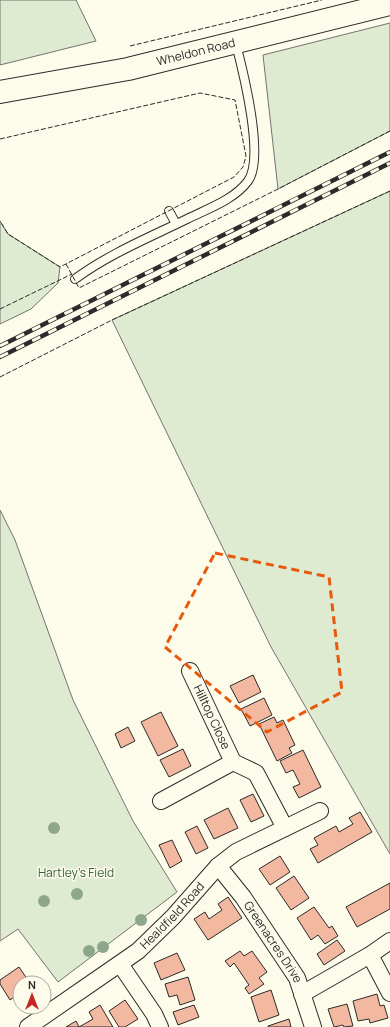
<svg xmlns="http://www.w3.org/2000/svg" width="390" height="1027" viewBox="0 0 390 1027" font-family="Manrope,sans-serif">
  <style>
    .green { fill: #deebd1; stroke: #74746e }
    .building { fill: #f2b8a0; stroke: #2b2b2b }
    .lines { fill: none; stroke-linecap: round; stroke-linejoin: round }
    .lane-casing { stroke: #2b2b2b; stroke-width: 10 }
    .street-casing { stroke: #2b2b2b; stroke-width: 18 }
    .secondary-casing { stroke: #2b2b2b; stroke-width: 24 }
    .lane { stroke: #fdfbea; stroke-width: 8 }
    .street { stroke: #fdfbea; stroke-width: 16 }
    .secondary { stroke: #fdfbea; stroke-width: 22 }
    .rail-casing { stroke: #2b2b2b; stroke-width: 4.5 }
    .rail { stroke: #fdfbea; stroke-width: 3; stroke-dasharray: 9; stroke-linecap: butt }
    .fence { stroke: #2b2b2b; stroke-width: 1; stroke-dasharray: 5 2; stroke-linecap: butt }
    .tree { fill: #8ea78a }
    .marked { fill: none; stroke: #e8590c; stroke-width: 3; stroke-dasharray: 8 5; stroke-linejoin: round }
    .labels { text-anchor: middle; stroke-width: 3; stroke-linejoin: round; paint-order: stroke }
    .street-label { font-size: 12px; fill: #2b2b2b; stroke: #fdfbea }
    .park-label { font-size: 12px; fill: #34623c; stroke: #fdfbea }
  </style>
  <rect width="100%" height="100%" fill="#fdfbea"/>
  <g class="green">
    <polygon points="0,0 76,0 96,41 0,65"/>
    <polygon points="390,23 390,131 278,189 263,55"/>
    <polygon points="390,191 390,854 271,647 112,320"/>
    <polygon points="0,221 8,234 60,267 58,283 31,309 0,324"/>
    <polygon points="0,510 15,540 73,700 133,821 177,892 58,982 18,929 0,941"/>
  </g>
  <g class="building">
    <polygon points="253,675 261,692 239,703 230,686"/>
    <polygon points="264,698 272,715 250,726 241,709"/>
    <polygon points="161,712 178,746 158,756 141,722"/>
    <polygon points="274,717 277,723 283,720 295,745 289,748 292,753 277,761 259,724"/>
    <polygon points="128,727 135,741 121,748 115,734"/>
    <polygon points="183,749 191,766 169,777 160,760"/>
    <polygon points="303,750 321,787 299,798 293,787 300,784 293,770 286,773 280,761"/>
    <polygon points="253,794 264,816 251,822 240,800"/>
    <polygon points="228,808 238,828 214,839 204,820"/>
    <polygon points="360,812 372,832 318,863 310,849 318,845 314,838 336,826 339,832 353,824 349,818"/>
    <polygon points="197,826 208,848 196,854 185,832"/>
    <polygon points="172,840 182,861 170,868 159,845"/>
    <polygon points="280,856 290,872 270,885 259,869"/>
    <polygon points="294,876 309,898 291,910 276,888"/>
    <polygon points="390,883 390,909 357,927 346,907"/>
    <polygon points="228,897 242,918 208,940 194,919 205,912 209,919 222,910 218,904"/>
    <polygon points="314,907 329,928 332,926 338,936 325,944 318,935 311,940 297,918"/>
    <polygon points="337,940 345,951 324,965 317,954"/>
    <polygon points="240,951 244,956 252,951 267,972 259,978 264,984 249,994 245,988 249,985 234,963 230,967 225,961"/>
    <polygon points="177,953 185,970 161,980 154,963"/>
    <polygon points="19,967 30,983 20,983 20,993 10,1000 0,984 0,980"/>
    <polygon points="188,977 195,1000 180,1005 177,995 169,997 165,984"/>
    <polygon points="271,990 279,1015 259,1022 251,997"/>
    <polygon points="377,994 380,1006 384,1005 388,1018 370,1023 369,1019 358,1021 353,1001"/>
    <polygon points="125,1000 138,1019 125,1027 119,1027 109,1011"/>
    <polygon points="347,1004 353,1026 344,1027 343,1025 334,1027 328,1009"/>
    <polygon points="100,1005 113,1027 66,1027 76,1021 79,1027 93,1019 89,1012"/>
    <polygon points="194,1005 199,1017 178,1025 173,1012"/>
    <polygon points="289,1019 291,1027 268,1027 268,1026"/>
  </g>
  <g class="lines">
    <defs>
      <g id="lane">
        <polyline points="169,211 176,224"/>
        <path d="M75 279C109 254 148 238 187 219 207 209 234 200 248 181 265 158 243 71 236 44"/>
      </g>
      <g id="street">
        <path id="s1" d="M190 671 233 762"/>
        <polyline points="161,801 233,762 256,773 285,828"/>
        <path id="s2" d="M218 866 243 897 297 978 313 1027"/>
        <polyline points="370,955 390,993"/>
        <polyline points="120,964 154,1014 160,1027"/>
        <polyline points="302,994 370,955 390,941"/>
        <path id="s3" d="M28 1027 138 951 173 917 218 866 236 852 320 811"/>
      </g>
      <g id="secondary">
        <path id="s4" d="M0 92 128 69 390 4"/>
      </g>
    </defs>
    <use href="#lane" class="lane-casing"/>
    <use href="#street" class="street-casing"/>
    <use href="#secondary" class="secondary-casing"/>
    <use href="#lane" class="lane"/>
    <use href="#street" class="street"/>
    <use href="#secondary" class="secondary"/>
    <defs>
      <g id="rail">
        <polyline points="0,346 390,152"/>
        <polyline points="0,357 390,163"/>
      </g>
    </defs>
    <use href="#rail" class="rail-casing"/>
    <use href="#rail" class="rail"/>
    <g class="fence">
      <polyline points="130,46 322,0"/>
      <polyline points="0,139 200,93 235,100 246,156 243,167 234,177 60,267 8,234 0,221"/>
      <polyline points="66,264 79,288 278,189 390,131"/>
      <polyline points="0,309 72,274"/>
      <polyline points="0,377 112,320 390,191"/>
    </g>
  </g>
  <g class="tree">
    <circle cx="54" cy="828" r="6"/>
    <circle cx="77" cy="894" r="6"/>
    <circle cx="44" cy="901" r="6"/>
    <circle cx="141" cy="920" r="6"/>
    <circle cx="103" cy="947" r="6"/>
    <circle cx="89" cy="951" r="6"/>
  </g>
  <path class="marked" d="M215 553 329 577 342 692 267 732 165 647Z"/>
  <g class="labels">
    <g class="street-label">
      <text dy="4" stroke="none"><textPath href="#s4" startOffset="200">Wheldon Road</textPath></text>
      <text dy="4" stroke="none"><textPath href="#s1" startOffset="51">Hilltop Close</textPath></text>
      <text dy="4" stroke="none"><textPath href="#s3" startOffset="183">Healdfield Road</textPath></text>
      <text dy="4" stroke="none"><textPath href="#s2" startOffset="94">Greenacres Drive</textPath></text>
    </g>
    <g class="park-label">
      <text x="76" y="877">Hartley's Field</text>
    </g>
  </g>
  <g transform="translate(32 995)"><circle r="19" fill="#fdfbea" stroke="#a9a89e"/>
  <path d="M0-3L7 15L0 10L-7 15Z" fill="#c62828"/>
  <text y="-6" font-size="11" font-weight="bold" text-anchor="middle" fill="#2b2b2b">N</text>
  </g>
</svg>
